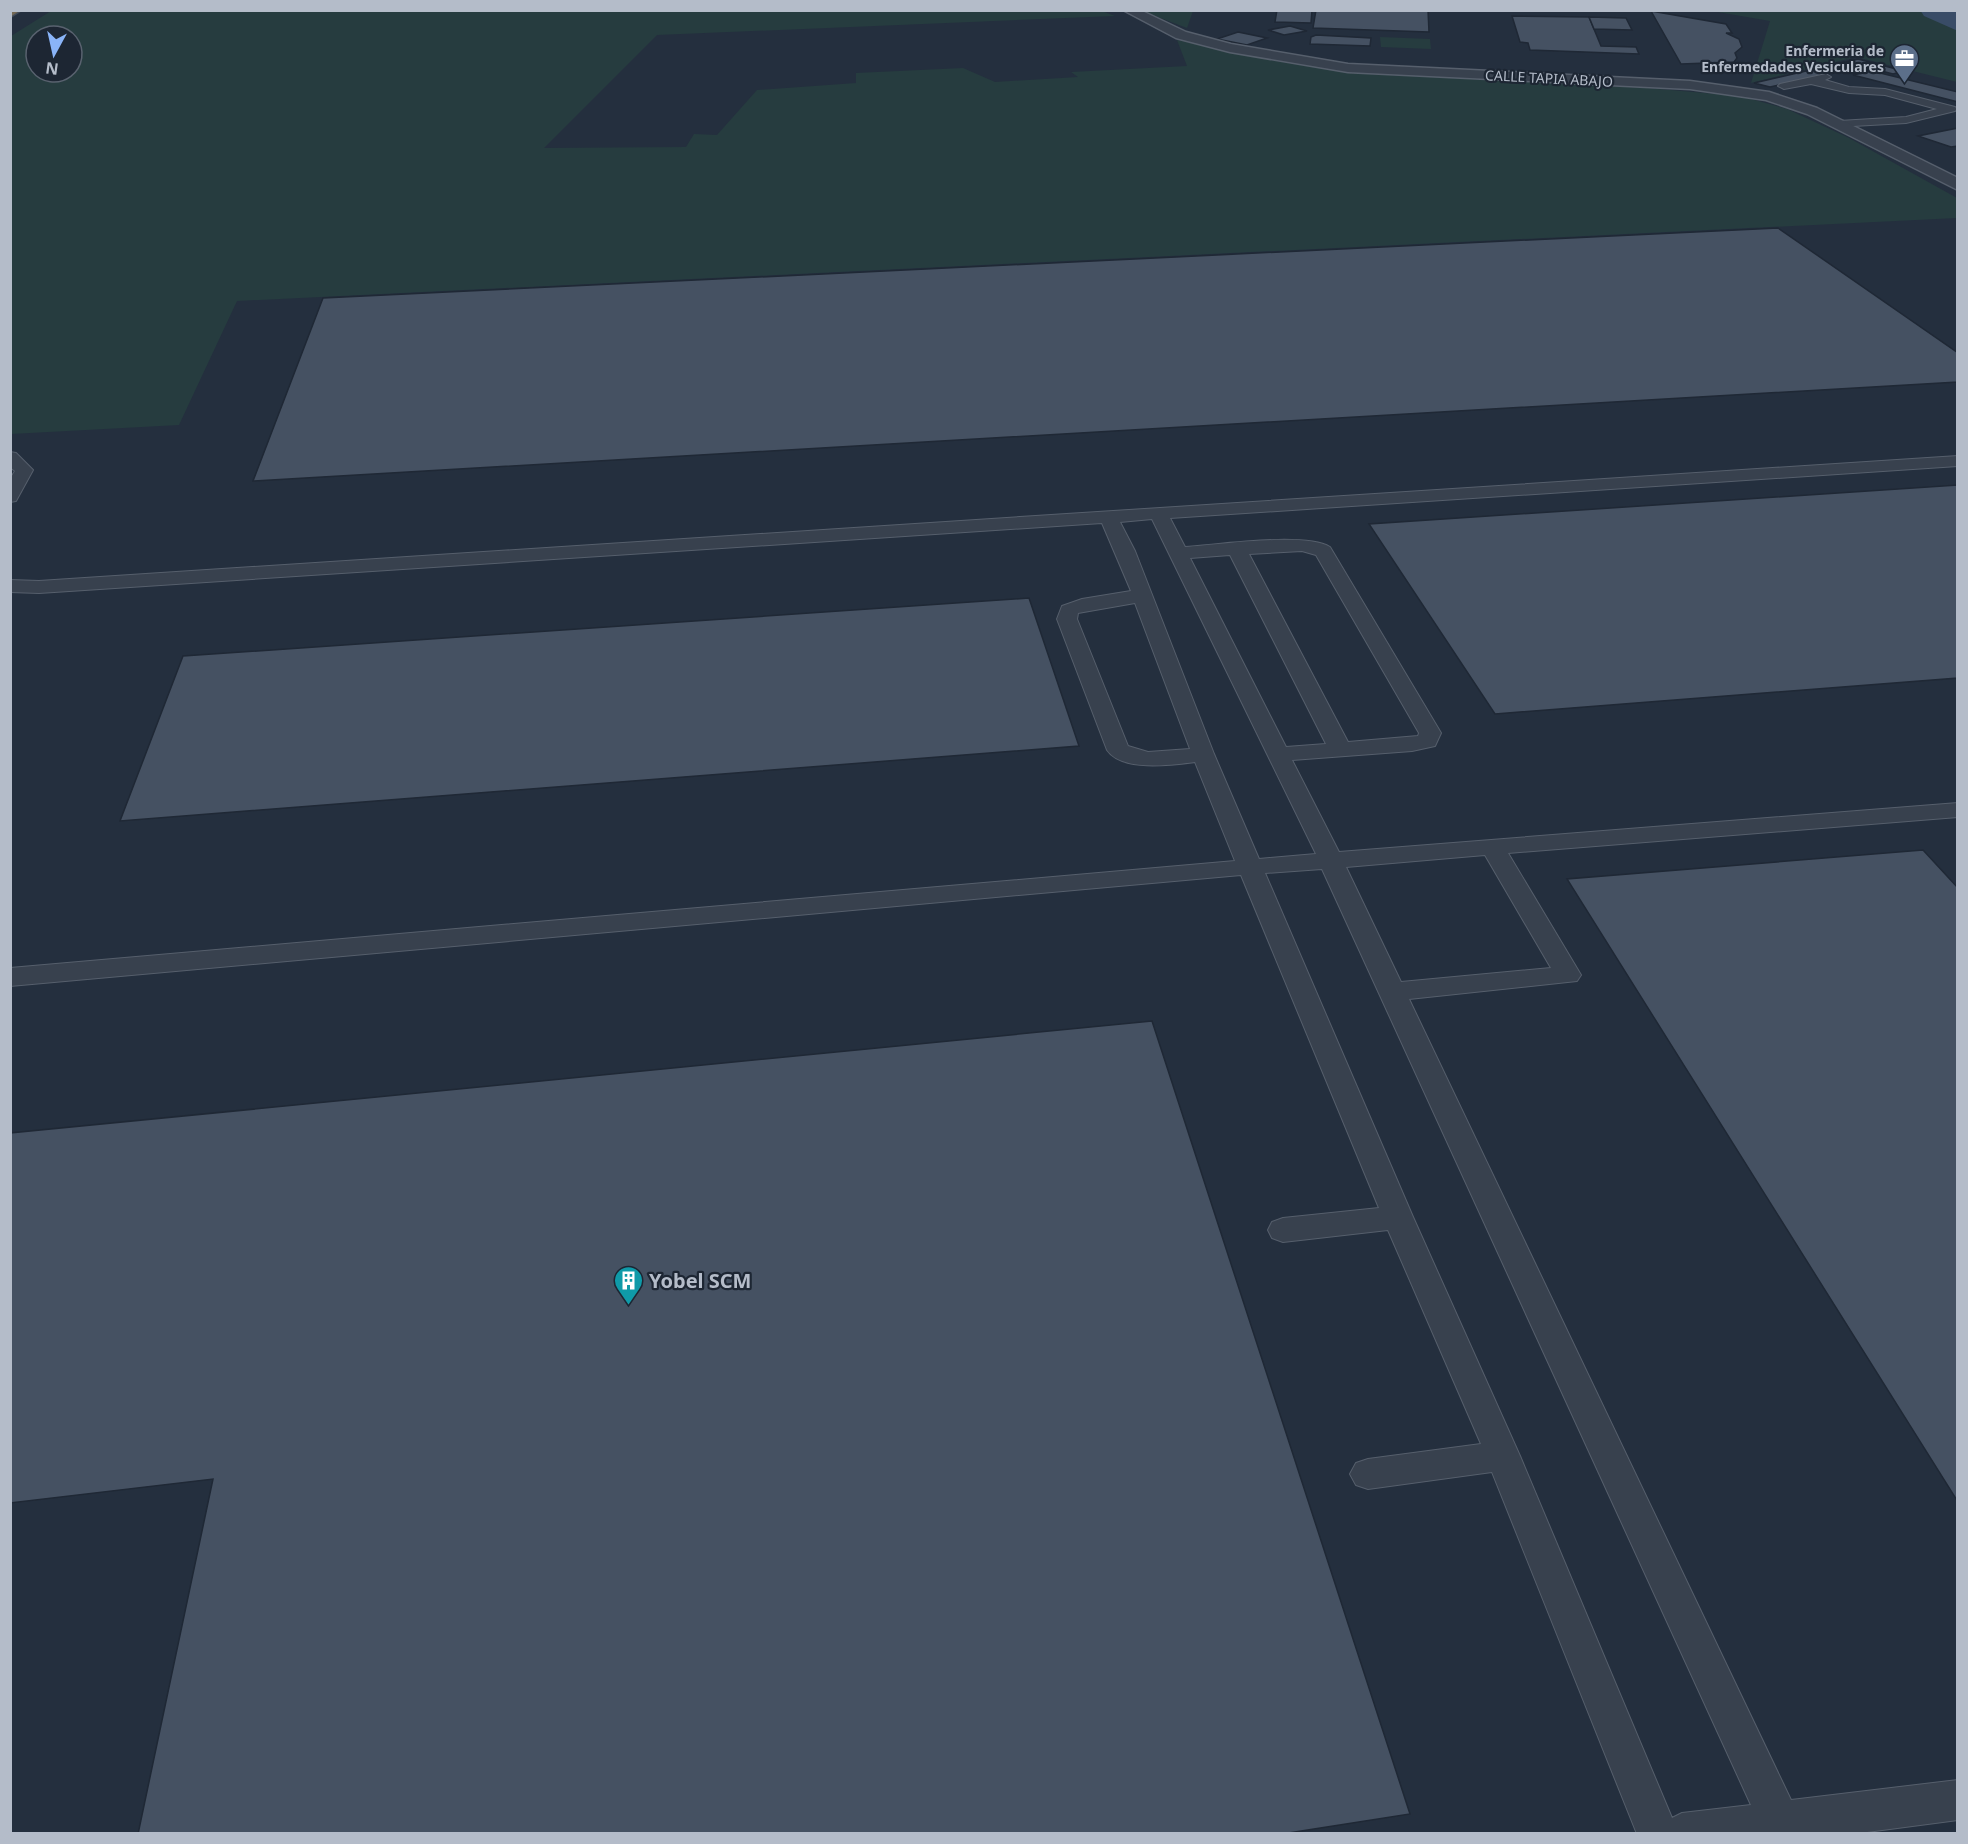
<svg xmlns="http://www.w3.org/2000/svg" width="1968" height="1844" viewBox="0 0 1968 1844" font-family="'Noto Sans',sans-serif">
  <style>
    .green { fill: #263c3f; fill-rule: evenodd }
    .lines { fill: none; stroke-linecap: round; stroke-linejoin: round }
    .river { fill: #394c67; fill-rule: evenodd }
    .building { fill: #455162; stroke: #1f2835; stroke-width: 1.5 }
    .service-casing { stroke: #565f6c; stroke-width: 2 }
    .minor-casing { stroke: #565f6c; stroke-width: 3 }
    .motorway-casing { stroke: #434c59; stroke-width: 3 }
    .service { fill: #38414e; fill-rule: evenodd }
    .minor { fill: #38414e; fill-rule: evenodd }
    .motorway { fill: #746855; fill-rule: evenodd }
    .labels { text-anchor: middle; dominant-baseline: central; stroke-width: 4.5; stroke-linejoin: round; paint-order: stroke }
    .far-poi-label { font-size: 14px; font-weight: bold; fill: #b4bcc9; stroke: #1d2633; text-anchor: end }
    .far-street-label { font-size: 14px; fill: #b4bcc9; stroke: #1d2633 }
    .near-poi-label { font-size: 20px; font-weight: bold; fill: #b4bcc9; stroke: #1d2633; text-anchor: start }
  </style>
  <rect width="100%" height="100%" fill="#242f3e"/>
  <g class="green">
    <path d="M 51,11 L 1102,11 L 1115,16 L 657,35 L 544,148 L 686,147 L 694,134 L 717,135 L 757,90 L 856,83 L 856,73 L 963,68 L 995,82 L 1078,77 L 1071,72 L 1187,66 L 1177,40 L 1270,60 L 1351,73 L 1647,88 L 1740,96 L 1787,109 L 1849,138 L 1957,198 L 1957,218 L 237,301 L 179,425 L 11,434 L 11,36 ZM 36,36 L 72,36 L 72,72 L 36,72 Z"/>
    <path d="M 1142,11 L 1193,11 L 1187,28 Z"/>
    <path d="M 1712,11 L 1957,11 L 1957,82 L 1856,57 L 1751,83 L 1770,21 Z"/>
    <path d="M 1380,37 L 1430,39 L 1431,49 L 1381,47 Z"/>
  </g>
  <g class="lines">
    <path class="river" d="M 1920,10 L 1958,10 L 1958,31 L 1924,16 Z"/>
  </g>
  <g class="building">
    <path d="M 1277,10 L 1312,10 L 1311,23 L 1275,22 Z"/>
    <path d="M 1316,10 L 1428,10 L 1429,32 L 1313,28 Z"/>
    <path d="M 1651,11 L 1726,24 L 1732,33 L 1726,33 L 1739,39 L 1742,47 L 1735,53 L 1737,58 L 1734,62 L 1681,64 Z"/>
    <path d="M 1512,16 L 1589,17 L 1601,46 L 1636,47 L 1639,54 L 1530,50 L 1528,43 L 1520,42 Z"/>
    <path d="M 1589,17 L 1626,18 L 1632,30 L 1594,29 Z"/>
    <path d="M 1290,26 L 1307,31 L 1284,35 L 1268,30 Z"/>
    <path d="M 1238,32 L 1267,38 L 1247,45 L 1217,39 Z"/>
    <path d="M 1316,35 L 1371,38 L 1370,46 L 1310,44 L 1311,37 Z"/>
    <path d="M 1858,59 L 1904,71 L 1893,74 L 1862,66 L 1770,87 L 1754,83 Z"/>
    <path d="M 1872,71 L 1958,92 L 1958,102 L 1853,75 Z"/>
    <path d="M 1958,128 L 1958,146 L 1951,147 L 1918,136 Z"/>
    <path d="M 1778,228 L 1958,353 L 1958,382 L 253,481 L 323,298 Z"/>
    <path d="M 1958,485 L 1958,678 L 1495,714 L 1369,524 Z"/>
    <path d="M 1029,598 L 1079,746 L 120,821 L 183,656 Z"/>
    <path d="M 1923,850 L 1958,888 L 1958,1502 L 1567,879 Z"/>
    <path d="M 1152,1021 L 1410,1814 L 1282,1834 L 138,1834 L 213,1479 L 10,1503 L 10,1133 Z"/>
  </g>
  <g class="lines">
    <defs>
      <g id="service">
        <path d="M 1826,74 L 1831,77 L 1825,80 L 1849,87 L 1885,89 L 1955,107 L 1957,109 L 1955,111 L 1906,123 L 1835,127 L 1833,125 L 1839,121 L 1906,117 L 1937,109 L 1885,95 L 1849,93 L 1811,84 L 1784,89 L 1778,86 L 1780,84 Z"/>
        <path d="M 10,452 L 16,453 L 33,470 L 16,501 L 10,502 L 10,479 L 15,471 L 10,467 Z"/>
        <path d="M 1958,456 L 1958,466 L 1170,518 L 1185,547 C 1218,545 1304,532 1330,547 L 1441,733 L 1435,746 L 1412,751 L 1292,760 L 1339,852 L 1958,803 L 1958,817 L 1508,853 L 1581,975 L 1577,981 L 1409,999 L 1791,1800 L 1958,1780 L 1958,1820 L 1852,1834 L 1637,1834 L 1492,1472 L 1368,1489 L 1356,1485 L 1350,1474 L 1356,1463 L 1368,1459 L 1481,1444 L 1388,1230 L 1283,1242 L 1272,1238 L 1268,1230 L 1272,1222 L 1283,1218 L 1379,1208 L 1241,875 L 10,986 L 10,968 L 1235,861 L 1195,762 C 1172,765 1122,772 1107,750 L 1057,619 L 1062,606 L 1082,599 L 1131,591 L 1102,523 L 39,593 L 10,592 L 10,580 L 39,581 ZM 1152,519 L 1316,854 L 1259,859 L 1214,754 L 1135,551 L 1120,522 ZM 1302,551 L 1316,555 L 1419,733 L 1418,736 L 1348,742 L 1249,554 ZM 1230,555 L 1326,744 L 1286,747 L 1190,558 ZM 1135,603 L 1190,749 L 1148,752 L 1128,746 L 1077,619 L 1078,613 ZM 1485,855 L 1551,968 L 1401,982 L 1346,867 ZM 1322,869 L 1751,1805 L 1682,1813 L 1672,1818 L 1520,1456 L 1413,1217 L 1265,873 Z"/>
      </g>
      <path id="minor" d="M 1123,10 L 1140,10 L 1186,32 L 1231,44 L 1348,64 L 1690,81 L 1769,92 L 1817,108 L 1958,178 L 1958,190 L 1807,114 L 1766,100 L 1690,89 L 1348,72 L 1230,52 L 1176,38 Z"/>
      <path id="motorway" d="M 10,10 L 21,10 L 10,17 Z"/>
    </defs>
    <use href="#service" class="service-casing"/>
    <use href="#minor" class="minor-casing"/>
    <use href="#motorway" class="motorway-casing"/>
    <use href="#service" class="service"/>
    <use href="#minor" class="minor"/>
    <use href="#motorway" class="motorway"/>
  </g>
  <defs>
    <symbol id="office-pin" viewBox="-11 -11 22 30"><path d="M0 17L-7.5 6A9.5 9.5 0 1 1 7.5 6Z" fill="#5c6f8a" stroke="#1d2633"/><path d="M-6-3h4V-5.5h4V-3h4V5H-6ZM-1-4.5V-3h2v-1.5ZM-6 0V1H6V0Z" fill="#fff"/></symbol>
    <symbol id="building-pin" viewBox="-11 -11 22 30"><path d="M0 17L-7.5 6A9.5 9.5 0 1 1 7.5 6Z" fill="#0f9aa8" stroke="#1d2633"/><path d="M-4-6H4V6H1V3H-1V6H-4ZM-2.5-4.3h1.7v1.8h-1.7ZM.8-4.3h1.7v1.8H.8ZM-2.5-1h1.7V.8h-1.7ZM.8-1h1.7V.8H.8Z" fill="#fff"/></symbol>
  </defs>
  <g fill-rule="evenodd">
    <use href="#office-pin" x="1888" y="42" width="33" height="45"/>
    <use href="#building-pin" x="612" y="1264" width="33" height="45"/>
  </g>
  <g class="labels">
    <g class="far-poi-label">
      <text x="1884" y="50">Enfermeria de<tspan x="1884" dy="16">Enfermedades Vesiculares</tspan></text>
    </g>
    <g class="far-street-label">
      <text transform="translate(1549 78) rotate(3)">CALLE TAPIA ABAJO</text>
    </g>
    <g class="near-poi-label">
      <text x="649" y="1280">Yobel SCM</text>
    </g>
  </g>
  <rect width="1968" height="1844" fill="none" stroke="#b4bcc9" stroke-width="24"/>
  <g transform="translate(54 54) rotate(188)"><circle r="28" fill="#1d2633" stroke="#59626f" stroke-width="1.5"/>
  <path d="M0-4.5L10 22L0 15L-10 22Z" fill="#8ab4f8"/>
  <text y="-9" font-size="16" font-weight="bold" text-anchor="middle" fill="#b4bcc9">N</text>
  </g>
</svg>
